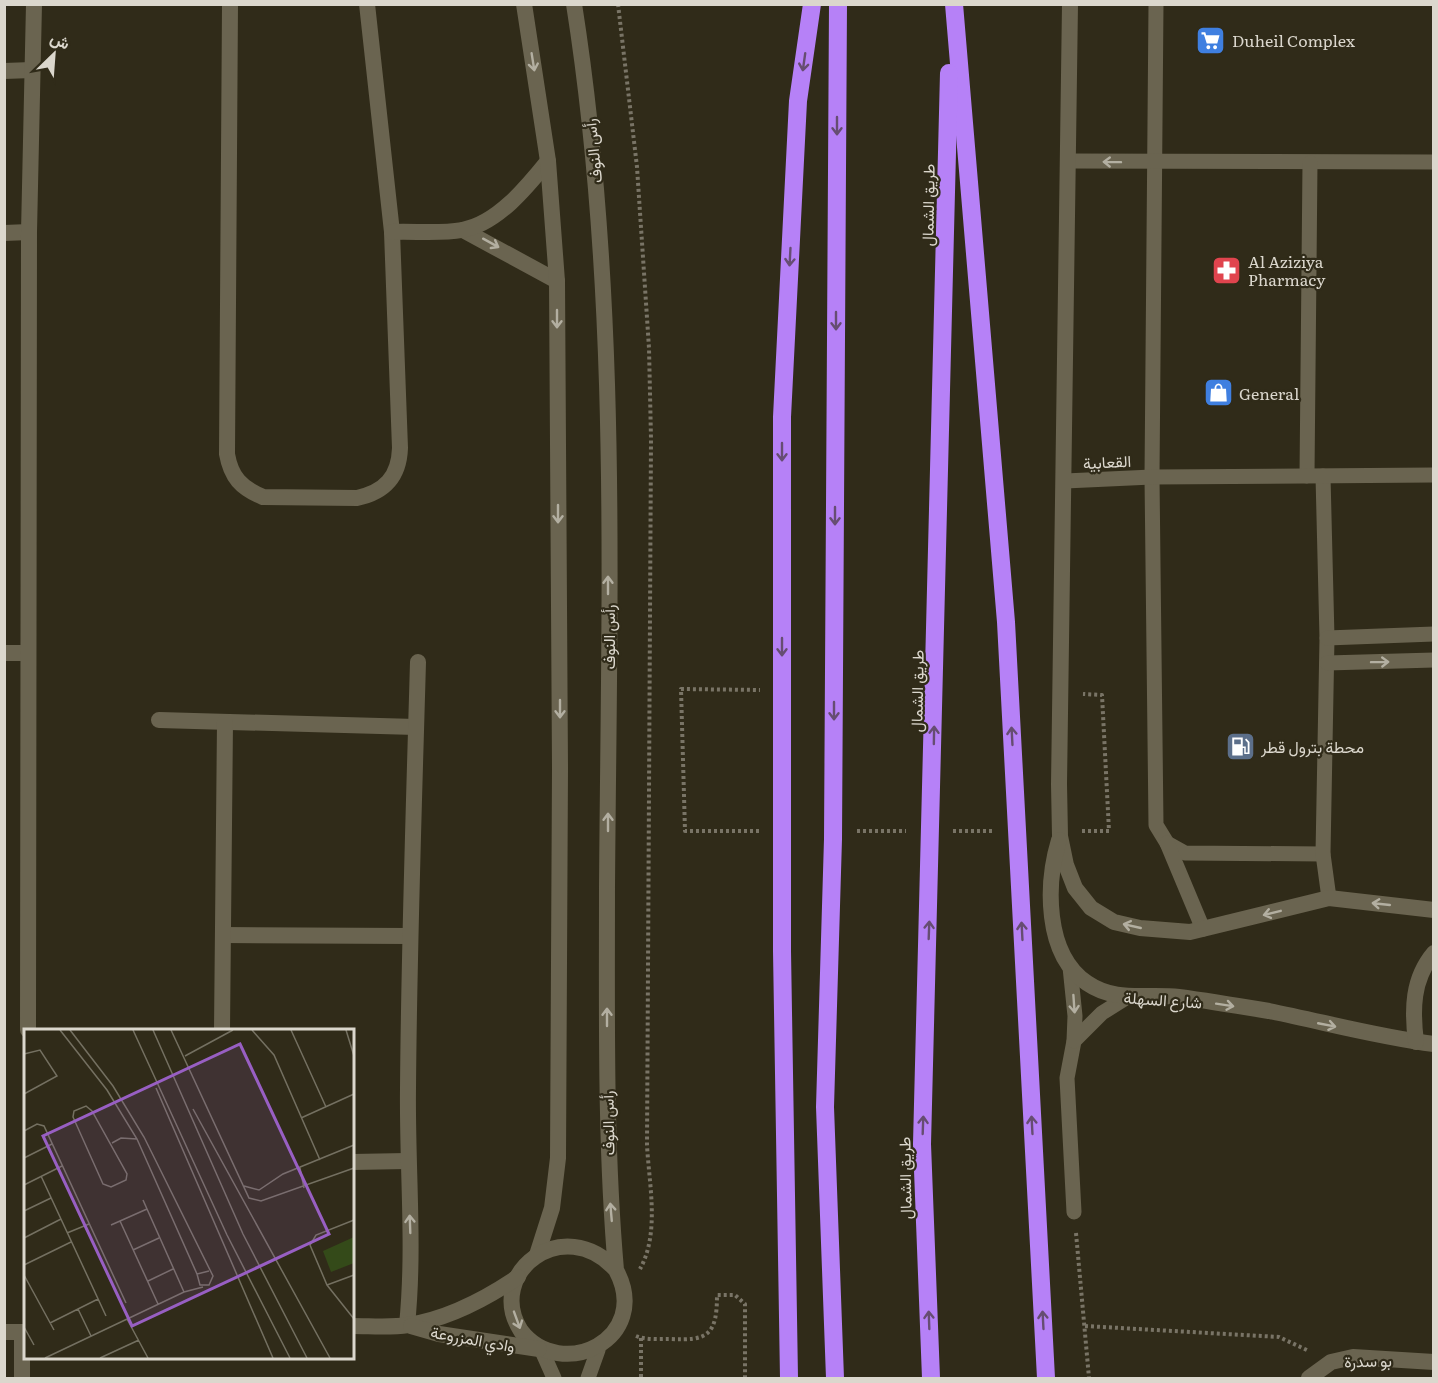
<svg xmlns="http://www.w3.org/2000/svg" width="1438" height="1383" viewBox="0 0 1438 1383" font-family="Literata,Vazirmatn,serif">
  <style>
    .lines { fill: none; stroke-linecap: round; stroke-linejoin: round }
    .path { stroke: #797466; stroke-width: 4; stroke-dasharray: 3 3; stroke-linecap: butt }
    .service { stroke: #6a6450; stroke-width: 15 }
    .minor { stroke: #6a6450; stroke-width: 16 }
    .tertiary { stroke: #6a6450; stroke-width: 16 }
    .motorway { stroke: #b681f7; stroke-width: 18 }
    .oneway { stroke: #b3afa1 }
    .oneway2 { stroke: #664d72 }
    .labels { text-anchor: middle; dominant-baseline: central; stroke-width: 4.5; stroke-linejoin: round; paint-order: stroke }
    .poi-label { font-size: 16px; fill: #dbd7cd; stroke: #302b19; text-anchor: start }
    .street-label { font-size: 16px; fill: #dbd7cd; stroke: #302b19 }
    .inset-road { fill: none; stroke: #747061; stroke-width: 1.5 }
    .view { fill: #985fc3; fill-opacity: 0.15; stroke: #985fc3; stroke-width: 3 }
    .inset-edge { fill: none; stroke: #dbd7cd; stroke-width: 3 }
  </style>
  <rect width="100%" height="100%" fill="#302b19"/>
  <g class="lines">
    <g class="path">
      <path d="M 618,4 L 637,167 L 649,348 L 651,439 L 647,1145 C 649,1184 660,1233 640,1269"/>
      <path d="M 759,831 L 685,831 L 681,689 L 760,690"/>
      <path d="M 857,831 L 906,831"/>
      <path d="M 953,831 L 993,831"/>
      <path d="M 1082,831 L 1109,831 L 1102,695 L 1083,694"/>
      <path d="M 1076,1233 L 1089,1378"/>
      <path d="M 1085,1326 L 1279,1337 L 1309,1351"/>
      <path d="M 636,1336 C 646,1340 659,1339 670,1339 C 708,1341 717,1335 717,1295 L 735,1295 L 745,1304 L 745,1378"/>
      <path d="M 641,1338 L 641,1378"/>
    </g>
    <g class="service">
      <path d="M 1156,4 L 1152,477 L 1156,825 L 1167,843 L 1185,853 L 1323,854"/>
      <path d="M 1069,161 L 1434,162"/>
      <path d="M 1307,476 L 1310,163"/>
      <path d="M 1323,476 L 1327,638 L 1323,854 L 1329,898"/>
      <path d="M 1065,481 L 1152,477 L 1434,475"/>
      <path d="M 1327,638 L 1434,634"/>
      <path d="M 1327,663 L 1434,660"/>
      <path d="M 1167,843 L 1203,929"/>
      <path d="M 1070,967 L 1075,1016 L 1074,1041 L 1067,1078 L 1074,1212"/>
      <path d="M 1074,1041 L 1102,1013 L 1126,998"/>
      <path d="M 542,1351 L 554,1378"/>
      <path d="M 588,1378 L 598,1350"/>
    </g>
    <g class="minor">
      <path d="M 230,4 L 227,454 C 231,477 241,488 263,497 L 357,498 C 385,492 399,477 400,448 L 392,232 L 367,4"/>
      <path d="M 4,71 L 32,70"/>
      <path d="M 463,230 L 557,281"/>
      <path d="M 392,232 C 415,231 440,234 462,230 C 497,224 527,187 548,161"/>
      <path d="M 4,233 L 29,232"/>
      <path d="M 4,653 L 27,653"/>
      <path d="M 159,720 L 416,727"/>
      <path d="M 223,935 L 409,936"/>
      <path d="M 28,1030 L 29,232 L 34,4"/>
      <path d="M 222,1030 L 225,722"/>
      <path d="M 352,1162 L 407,1161"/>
      <path d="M 407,1325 C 415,1247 407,1168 408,1089 C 409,946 414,804 418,662"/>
      <path d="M 22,1332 L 22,1378"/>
      <path d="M 1309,1378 L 1331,1362 L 1353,1357 L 1434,1362"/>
    </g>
    <g class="tertiary">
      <path d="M 524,4 L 548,161 L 557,281 L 560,768 L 558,1158 L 552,1208 L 537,1255"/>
      <path d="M 574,4 C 620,296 609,594 607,888 C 607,1016 605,1143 616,1270 C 653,1339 561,1383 521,1331 C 484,1273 564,1212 616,1270"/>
      <path d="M 1070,4 L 1059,784 L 1060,836 L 1066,865 L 1075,888 L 1091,908 L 1114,922 L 1140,928 L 1190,932 L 1329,898 L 1434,910"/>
      <path d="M 1059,840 C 1046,883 1044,954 1087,983 C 1116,1003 1146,993 1179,997 C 1209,1001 1239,1006 1269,1011 C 1324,1022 1378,1037 1434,1044"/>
      <path d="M 1416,1042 C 1412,1010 1412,979 1434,953"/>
      <path d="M 352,1326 C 371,1326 390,1328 408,1325 C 448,1319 484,1300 518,1277"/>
      <path d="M 411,1326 L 439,1334 L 539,1349"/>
      <path d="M 4,1332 L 26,1332"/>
    </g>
    <g class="motorway">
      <path d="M 954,4 L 1006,622 L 1046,1378"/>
      <path d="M 789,1378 L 782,951 L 782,417 L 798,101 L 812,4"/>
      <path d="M 835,1378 L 825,1107 L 833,839 L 838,4"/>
      <path d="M 931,1378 L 922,1144 L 949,73"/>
    </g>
  </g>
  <defs><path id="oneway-shaft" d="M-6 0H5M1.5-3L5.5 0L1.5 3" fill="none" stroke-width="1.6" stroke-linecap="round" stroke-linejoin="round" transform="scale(1.5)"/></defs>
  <g class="oneway">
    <use href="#oneway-shaft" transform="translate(533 62) rotate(81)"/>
    <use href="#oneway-shaft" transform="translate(1112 162) rotate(-179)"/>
    <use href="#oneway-shaft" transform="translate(491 243) rotate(29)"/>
    <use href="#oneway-shaft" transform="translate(557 319) rotate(90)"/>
    <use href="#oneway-shaft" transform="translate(558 514) rotate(90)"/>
    <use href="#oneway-shaft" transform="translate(608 585) rotate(-90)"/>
    <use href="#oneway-shaft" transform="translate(1380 662) rotate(-1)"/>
    <use href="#oneway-shaft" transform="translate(560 709) rotate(90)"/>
    <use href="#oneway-shaft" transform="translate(608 822) rotate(-90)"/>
    <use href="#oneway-shaft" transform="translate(1381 904) rotate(-174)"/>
    <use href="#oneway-shaft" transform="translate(1272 913) rotate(166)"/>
    <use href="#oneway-shaft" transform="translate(1132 926) rotate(-167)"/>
    <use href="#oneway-shaft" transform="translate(1074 1004) rotate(86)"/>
    <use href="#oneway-shaft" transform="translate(1225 1005) rotate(9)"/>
    <use href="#oneway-shaft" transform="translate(607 1017) rotate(-90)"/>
    <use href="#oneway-shaft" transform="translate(1327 1025) rotate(11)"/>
    <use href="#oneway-shaft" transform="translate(611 1212) rotate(-95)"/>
    <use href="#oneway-shaft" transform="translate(410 1224) rotate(-92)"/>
    <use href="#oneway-shaft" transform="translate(517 1320) rotate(70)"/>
  </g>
  <g class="oneway2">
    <use href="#oneway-shaft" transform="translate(804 62) rotate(98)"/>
    <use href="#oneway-shaft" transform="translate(837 126) rotate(90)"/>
    <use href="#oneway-shaft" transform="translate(790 257) rotate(93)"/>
    <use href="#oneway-shaft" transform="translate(836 321) rotate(90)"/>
    <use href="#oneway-shaft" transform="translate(782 452) rotate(90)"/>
    <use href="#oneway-shaft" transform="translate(835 516) rotate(90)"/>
    <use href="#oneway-shaft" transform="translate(782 647) rotate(90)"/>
    <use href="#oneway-shaft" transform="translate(834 711) rotate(90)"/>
    <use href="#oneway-shaft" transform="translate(934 735) rotate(-89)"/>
    <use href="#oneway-shaft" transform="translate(1012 736) rotate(-93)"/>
    <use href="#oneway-shaft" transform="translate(929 930) rotate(-88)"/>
    <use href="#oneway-shaft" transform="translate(1022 931) rotate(-93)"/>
    <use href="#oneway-shaft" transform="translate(923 1125) rotate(-88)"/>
    <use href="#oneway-shaft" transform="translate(1032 1125) rotate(-93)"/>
    <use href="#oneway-shaft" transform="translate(929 1320) rotate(-92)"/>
    <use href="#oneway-shaft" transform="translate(1043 1320) rotate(-93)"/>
  </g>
  <defs>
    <symbol id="supermarket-square" viewBox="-11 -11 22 22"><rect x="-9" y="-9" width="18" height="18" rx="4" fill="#3f7fe0" stroke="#302b19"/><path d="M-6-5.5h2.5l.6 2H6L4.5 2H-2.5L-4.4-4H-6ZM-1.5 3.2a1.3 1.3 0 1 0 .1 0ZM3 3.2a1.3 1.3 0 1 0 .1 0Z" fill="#fff"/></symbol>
    <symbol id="pharmacy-square" viewBox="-11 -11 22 22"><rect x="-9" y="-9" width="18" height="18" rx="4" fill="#e0444e" stroke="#302b19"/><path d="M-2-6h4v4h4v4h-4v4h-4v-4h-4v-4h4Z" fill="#fff"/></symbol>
    <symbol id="shop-square" viewBox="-11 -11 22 22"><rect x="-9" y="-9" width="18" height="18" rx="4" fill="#3f7fe0" stroke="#302b19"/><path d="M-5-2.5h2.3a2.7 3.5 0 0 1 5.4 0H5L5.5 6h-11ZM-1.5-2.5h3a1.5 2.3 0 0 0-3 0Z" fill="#fff"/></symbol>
    <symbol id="fuel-square" viewBox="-11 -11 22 22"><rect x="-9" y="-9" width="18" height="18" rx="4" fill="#5c6f8a" stroke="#302b19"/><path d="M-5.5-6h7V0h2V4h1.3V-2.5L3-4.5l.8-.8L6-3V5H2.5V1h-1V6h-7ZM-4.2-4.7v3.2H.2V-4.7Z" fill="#fff"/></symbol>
  </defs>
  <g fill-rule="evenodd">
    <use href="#supermarket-square" x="1194" y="24" width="33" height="33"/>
    <use href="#pharmacy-square" x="1210" y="254" width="33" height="33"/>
    <use href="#shop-square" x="1202" y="376" width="33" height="33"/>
    <use href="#fuel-square" x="1224" y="730" width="33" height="33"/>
  </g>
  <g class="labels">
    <g class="poi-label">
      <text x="1232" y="40">Duheil Complex</text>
      <text x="1248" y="261">Al Aziziya<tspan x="1248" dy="18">Pharmacy</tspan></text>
      <text x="1239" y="393">General</text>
      <text x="1261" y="746">محطة بترول قطر</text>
    </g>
    <g class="street-label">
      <text transform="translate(592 151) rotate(-96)">رأس النوف</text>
      <text transform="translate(927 205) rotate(-89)">طريق الشمال</text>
      <text transform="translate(1107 461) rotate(-3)">القعابية</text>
      <text transform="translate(608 637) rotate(-90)">رأس النوف</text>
      <text transform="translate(916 691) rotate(-89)">طريق الشمال</text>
      <text transform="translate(1163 999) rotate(4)">شارع السهلة</text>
      <text transform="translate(607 1123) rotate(-91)">رأس النوف</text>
      <text transform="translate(904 1178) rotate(-91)">طريق الشمال</text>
      <text transform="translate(473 1338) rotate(10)">وادي المزروعة</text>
      <text transform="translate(1368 1360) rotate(-1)">بو سدرة</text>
    </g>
  </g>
  <g transform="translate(24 1029)">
    <rect width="330" height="330" fill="#302b19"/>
    <path d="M 330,208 L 330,234 L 307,243 L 299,222 Z" fill="#344a19"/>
    <path class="inset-road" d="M 36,1 L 83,61 L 113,110 L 173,245M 46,1 L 89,57 L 120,108 L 189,247 L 185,256 L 176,256 L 173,245 L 185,242M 109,1 L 203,206 L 266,329M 129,1 L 219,205 L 283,329M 147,1 L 225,169 L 237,172 L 330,139M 228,1 L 250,26 L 296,131M 267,1 L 302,78M 322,1 L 330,27M 0,25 L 16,21 L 33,47 L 0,65M 161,27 L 209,1M 132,59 L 249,329M 62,77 L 68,82 L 103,145 L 102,151 L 87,158 L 79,155 L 49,88 L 50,82 ZM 169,80 L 306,329M 277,89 L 330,65M 0,102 L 13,95 L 20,97 L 102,274M 88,114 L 97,109 L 113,110M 0,129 L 28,115M 276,139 L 280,159M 17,147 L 82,287M 0,156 L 38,137M 220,157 L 235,161 L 259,145 L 330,116M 119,171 L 160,263M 0,182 L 27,169M 330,191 L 292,206 L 286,216 L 303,256 L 330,290M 96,192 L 134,275M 87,196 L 123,180M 43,204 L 65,195M 0,209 L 37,190M 109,221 L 135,209M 0,236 L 47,213M 0,246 L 30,301M 124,252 L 149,240M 303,256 L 330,246M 54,280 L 67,307M 103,290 L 124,329M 26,294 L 74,270M 0,298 L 10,316M 21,329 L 160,263 L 179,258M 76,329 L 115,311"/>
    <path class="view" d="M 216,15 L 305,205 L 108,297 L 19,107 Z"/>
    <rect width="330" height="330" class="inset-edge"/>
  </g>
  <rect width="1438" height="1383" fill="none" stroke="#dbd7cd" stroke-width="12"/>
  <g transform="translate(54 54) rotate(25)" stroke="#302b19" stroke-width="4.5" paint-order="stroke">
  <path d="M0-4.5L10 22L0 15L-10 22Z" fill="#dbd7cd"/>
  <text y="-9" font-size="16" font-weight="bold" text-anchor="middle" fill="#dbd7cd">ش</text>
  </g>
</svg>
